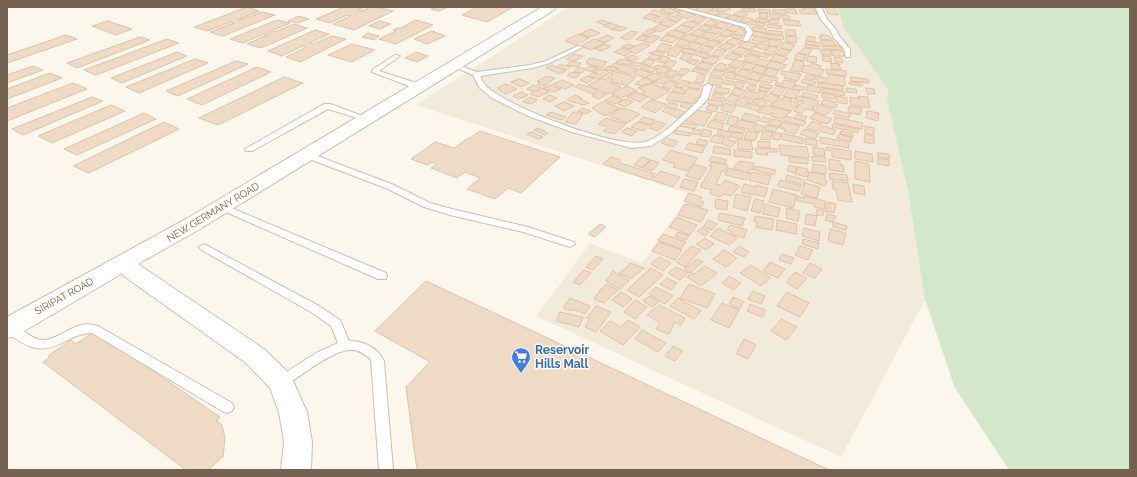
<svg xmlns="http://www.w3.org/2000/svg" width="1137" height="477" viewBox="0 0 1137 477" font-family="Raleway,sans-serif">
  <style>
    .residential { fill: #f2eada }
    .green { fill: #d3e8ca }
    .building { fill: #efdac5; stroke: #e0c3a7 }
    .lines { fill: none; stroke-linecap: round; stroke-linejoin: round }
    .lane-casing { stroke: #cdc0b2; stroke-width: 2 }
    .street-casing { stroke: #cdc0b2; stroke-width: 2 }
    .path { stroke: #d4bea8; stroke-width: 1.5; stroke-dasharray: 0.5 2; stroke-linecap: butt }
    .lane { fill: #fff; fill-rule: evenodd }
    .street { fill: #fff; fill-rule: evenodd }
    .labels { text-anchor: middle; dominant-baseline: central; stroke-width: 3; stroke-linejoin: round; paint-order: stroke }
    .street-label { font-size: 10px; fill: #756150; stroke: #fefaf2 }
    .near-shop-label { font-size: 12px; font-weight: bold; fill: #366cbe; stroke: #fefaf2; text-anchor: start }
  </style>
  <rect width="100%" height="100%" fill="#fbf7ec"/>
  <path class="residential" d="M 569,7 L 837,7 L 844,28 L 888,89 L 887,99 L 908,191 L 925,300 L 841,457 L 536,316 L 590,243 L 642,263 L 690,194 L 416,105 Z"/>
  <path class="green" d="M 837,7 L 1130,7 L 1130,470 L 1009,470 L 955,388 L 925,300 L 908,191 L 887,99 L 888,89 L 844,28 Z"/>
  <g class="building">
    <path d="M 247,7 L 259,11 L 237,20 L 240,20 L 262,12 L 275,15 L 223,36 L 210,32 L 234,23 L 231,22 L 207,31 L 194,27 Z"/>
    <path d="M 344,7 L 365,7 L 358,10 L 362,11 L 370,7 L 376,7 L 393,11 L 354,30 L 333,24 L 351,16 L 347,15 L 330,23 L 316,19 Z"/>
    <path d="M 435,7 L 444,7 L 446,8 L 439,11 L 431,9 Z"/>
    <path d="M 477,7 L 513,7 L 487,22 L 462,15 Z"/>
    <path d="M 666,7 L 678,11 L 672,14 L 660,10 Z"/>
    <path d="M 703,7 L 715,8 L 701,14 L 692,10 Z"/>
    <path d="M 719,7 L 726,7 L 731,9 L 722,12 L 716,9 Z"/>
    <path d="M 825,7 L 834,7 L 838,15 L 828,14 Z"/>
    <path d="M 742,8 L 755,9 L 756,12 L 743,11 Z"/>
    <path d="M 803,8 L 813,8 L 817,14 L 801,14 L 799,10 L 804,10 Z"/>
    <path d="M 758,9 L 770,10 L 770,13 L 758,12 Z"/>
    <path d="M 786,9 L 795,9 L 797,14 L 788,13 Z"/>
    <path d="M 653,10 L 671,15 L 659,23 L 653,21 L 660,17 L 649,14 Z"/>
    <path d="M 681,10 L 696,15 L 688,19 L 676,15 L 680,13 L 677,12 Z"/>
    <path d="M 714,10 L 721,12 L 714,16 L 706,13 Z"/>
    <path d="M 772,10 L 785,10 L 786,14 L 773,13 Z"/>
    <path d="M 739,11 L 747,13 L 748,14 L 743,17 L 733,15 Z"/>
    <path d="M 723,13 L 731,15 L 724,19 L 716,16 Z"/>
    <path d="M 759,13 L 767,13 L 768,18 L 760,18 Z"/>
    <path d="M 649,14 L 658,16 L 651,20 L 643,18 Z"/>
    <path d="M 769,14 L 779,14 L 780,19 L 771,18 Z"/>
    <path d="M 732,15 L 741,17 L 734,21 L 726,19 Z"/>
    <path d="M 780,15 L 788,15 L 791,19 L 783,19 Z"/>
    <path d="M 299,16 L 309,19 L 298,23 L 288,21 Z"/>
    <path d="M 674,16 L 682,19 L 677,22 L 668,19 Z"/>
    <path d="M 698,16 L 707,18 L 700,23 L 691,21 Z"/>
    <path d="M 744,17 L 753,19 L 749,23 L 739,21 Z"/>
    <path d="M 757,18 L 769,20 L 767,23 L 754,21 Z"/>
    <path d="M 770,19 L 778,20 L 778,24 L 769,24 Z"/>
    <path d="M 277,20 L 290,23 L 271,31 L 275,32 L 294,24 L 307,28 L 261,48 L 247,44 L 268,35 L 264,34 L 243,43 L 230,39 Z"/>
    <path d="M 416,20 L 433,25 L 396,44 L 379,39 L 396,31 L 393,30 L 398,28 L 401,28 Z"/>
    <path d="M 602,20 L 610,23 L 605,25 L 596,22 Z"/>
    <path d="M 668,20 L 677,22 L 670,27 L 659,24 Z"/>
    <path d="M 710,20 L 718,22 L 712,26 L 704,24 Z"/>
    <path d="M 783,20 L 799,21 L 801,26 L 785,25 Z"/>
    <path d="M 108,21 L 132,29 L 116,35 L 92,26 Z"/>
    <path d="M 379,21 L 391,24 L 380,29 L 369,26 Z"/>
    <path d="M 688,21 L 700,24 L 693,28 L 681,25 Z"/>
    <path d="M 753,21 L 766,24 L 763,27 L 750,24 Z"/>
    <path d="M 720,22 L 729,24 L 723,29 L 714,26 Z"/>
    <path d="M 610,23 L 619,26 L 612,29 L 603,26 Z"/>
    <path d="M 660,24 L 669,27 L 660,32 L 652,29 Z"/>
    <path d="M 768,24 L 782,26 L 781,29 L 767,27 Z"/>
    <path d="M 681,25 L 693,29 L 686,33 L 674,30 Z"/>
    <path d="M 703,25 L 712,27 L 706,31 L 697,29 Z"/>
    <path d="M 732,25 L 741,27 L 735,32 L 726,29 Z"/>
    <path d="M 620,26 L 627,28 L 621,31 L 612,30 Z"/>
    <path d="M 713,27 L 722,29 L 717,34 L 708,32 Z"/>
    <path d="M 753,27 L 767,29 L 765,33 L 751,30 Z"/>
    <path d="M 739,28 L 746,30 L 743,32 L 746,33 L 742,36 L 732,34 Z"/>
    <path d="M 590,29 L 600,33 L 590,37 L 580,34 Z"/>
    <path d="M 649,29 L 656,31 L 646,36 L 642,34 Z"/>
    <path d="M 697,29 L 706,32 L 699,36 L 690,34 Z"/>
    <path d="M 315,30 L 329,34 L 309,43 L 313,44 L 332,36 L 346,39 L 300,62 L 286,57 L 307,47 L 303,46 L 282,56 L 268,51 Z"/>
    <path d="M 672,30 L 686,34 L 680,38 L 666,34 Z"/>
    <path d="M 725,30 L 734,32 L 728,37 L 719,34 Z"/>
    <path d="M 769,30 L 783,32 L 782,35 L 767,33 Z"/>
    <path d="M 785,30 L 795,30 L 796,36 L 786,35 Z"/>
    <path d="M 432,31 L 445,36 L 427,44 L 414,39 Z"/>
    <path d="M 631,31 L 638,32 L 629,40 L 620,38 Z"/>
    <path d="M 754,31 L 768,34 L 765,38 L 751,35 Z"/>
    <path d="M 707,32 L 716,34 L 710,39 L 701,37 Z"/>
    <path d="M 368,33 L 379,36 L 374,40 L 362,37 Z"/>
    <path d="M 578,34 L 589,38 L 576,45 L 565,41 Z"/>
    <path d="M 688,34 L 699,37 L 692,42 L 681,38 Z"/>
    <path d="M 732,34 L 742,36 L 743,36 L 740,39 L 729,36 Z"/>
    <path d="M 767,34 L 784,36 L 783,40 L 765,38 Z"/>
    <path d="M 66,35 L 77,39 L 7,63 L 7,55 Z"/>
    <path d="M 607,35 L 614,38 L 604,43 L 597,40 Z"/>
    <path d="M 642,35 L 649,37 L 642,41 L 636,39 Z"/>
    <path d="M 652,35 L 660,37 L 652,43 L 644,41 Z"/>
    <path d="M 666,35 L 679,38 L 672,43 L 660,40 Z"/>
    <path d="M 719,35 L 728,37 L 721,42 L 712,40 Z"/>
    <path d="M 820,35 L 828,35 L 833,40 L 821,40 L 819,37 L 822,37 Z"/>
    <path d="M 755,36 L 769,39 L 766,43 L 752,40 Z"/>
    <path d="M 786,36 L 797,37 L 796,43 L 786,42 Z"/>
    <path d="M 807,36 L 815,37 L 814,42 L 806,41 Z"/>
    <path d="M 140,37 L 150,40 L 77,68 L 67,63 Z"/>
    <path d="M 700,37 L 710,40 L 703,44 L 694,42 Z"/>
    <path d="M 734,38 L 743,41 L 735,45 L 726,42 Z"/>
    <path d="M 167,39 L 179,43 L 96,75 L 84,70 Z"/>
    <path d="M 594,39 L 605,43 L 591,50 L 581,46 Z"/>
    <path d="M 680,39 L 691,42 L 685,47 L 676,45 Z"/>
    <path d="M 770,39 L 782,42 L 778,47 L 768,45 Z"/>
    <path d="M 711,40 L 721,43 L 714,47 L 705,45 Z"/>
    <path d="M 820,40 L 833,41 L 837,46 L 823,45 Z"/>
    <path d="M 747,41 L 758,44 L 750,50 L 738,46 Z"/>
    <path d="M 806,41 L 814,42 L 820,43 L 820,46 L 805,44 Z"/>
    <path d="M 693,42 L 703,45 L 697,50 L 687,48 Z"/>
    <path d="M 784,42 L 795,45 L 791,50 L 780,48 Z"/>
    <path d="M 643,43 L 650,45 L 636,54 L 627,50 Z"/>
    <path d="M 662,43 L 672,46 L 666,52 L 656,50 Z"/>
    <path d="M 726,43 L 735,46 L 727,50 L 718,47 Z"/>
    <path d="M 759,43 L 769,46 L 765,50 L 755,47 Z"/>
    <path d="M 352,44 L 375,50 L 352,62 L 328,55 Z"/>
    <path d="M 604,44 L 611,46 L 602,51 L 595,49 Z"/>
    <path d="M 628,44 L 635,46 L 629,49 L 622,47 Z"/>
    <path d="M 806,44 L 820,47 L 819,49 L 804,47 Z"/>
    <path d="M 674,46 L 683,48 L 676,57 L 667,55 L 669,53 L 667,53 Z"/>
    <path d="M 705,46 L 714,48 L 708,53 L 699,51 Z"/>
    <path d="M 770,46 L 778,48 L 772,55 L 764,53 Z"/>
    <path d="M 822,46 L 840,46 L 842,50 L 824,49 Z"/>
    <path d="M 739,47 L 750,50 L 741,55 L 732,52 Z"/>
    <path d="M 622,48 L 632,52 L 625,56 L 614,52 Z"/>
    <path d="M 684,48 L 697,51 L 694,55 L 681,52 Z"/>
    <path d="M 781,48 L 791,51 L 785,56 L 775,54 Z"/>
    <path d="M 804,48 L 812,49 L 809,55 L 799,53 Z"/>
    <path d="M 717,49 L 726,51 L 720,57 L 711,55 Z"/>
    <path d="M 752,50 L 770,55 L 767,58 L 748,53 Z"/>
    <path d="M 820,50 L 829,50 L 832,55 L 822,55 Z"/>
    <path d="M 831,50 L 843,51 L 845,56 L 833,56 Z"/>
    <path d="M 656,51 L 665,53 L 661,56 L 649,53 Z"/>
    <path d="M 177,52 L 187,56 L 122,83 L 111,78 Z"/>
    <path d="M 416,52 L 428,56 L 417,62 L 405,58 Z"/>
    <path d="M 699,52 L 710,55 L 706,58 L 695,55 Z"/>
    <path d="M 684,53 L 693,55 L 687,61 L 680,59 Z"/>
    <path d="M 731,53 L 743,56 L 734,60 L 724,58 Z"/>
    <path d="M 797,53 L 806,55 L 804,61 L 794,59 Z"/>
    <path d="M 574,54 L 583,56 L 575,61 L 566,59 Z"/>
    <path d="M 654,54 L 661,57 L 656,60 L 648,58 Z"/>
    <path d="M 747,54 L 760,57 L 753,63 L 743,61 L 747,57 L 744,56 Z"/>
    <path d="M 775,54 L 788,58 L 782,63 L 770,60 Z"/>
    <path d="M 633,55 L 639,58 L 632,61 L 625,58 Z"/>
    <path d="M 663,56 L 670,58 L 664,63 L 657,61 Z"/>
    <path d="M 709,56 L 719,58 L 715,64 L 701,61 L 703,58 L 707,59 Z"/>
    <path d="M 808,56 L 817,57 L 816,63 L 806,61 Z"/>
    <path d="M 822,56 L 830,56 L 832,62 L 823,61 Z"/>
    <path d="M 834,57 L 841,58 L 843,63 L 835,62 Z"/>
    <path d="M 590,58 L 607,62 L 602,68 L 587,64 L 588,63 L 586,62 Z"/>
    <path d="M 195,59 L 208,63 L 139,93 L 126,87 Z"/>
    <path d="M 621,59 L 633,62 L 629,65 L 616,62 Z"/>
    <path d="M 647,59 L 655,61 L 651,66 L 641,63 Z"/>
    <path d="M 692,59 L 699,61 L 694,65 L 687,62 Z"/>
    <path d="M 760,59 L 770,61 L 766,67 L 755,64 Z"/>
    <path d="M 670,60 L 677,62 L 671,68 L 663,65 Z"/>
    <path d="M 735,60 L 745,62 L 739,68 L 728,65 Z"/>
    <path d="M 795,60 L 804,62 L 801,72 L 790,71 Z"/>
    <path d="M 236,61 L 248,64 L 178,96 L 166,91 Z"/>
    <path d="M 571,61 L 581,63 L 578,67 L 567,65 Z"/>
    <path d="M 771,61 L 787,65 L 781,70 L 766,67 Z"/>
    <path d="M 633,62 L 642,64 L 638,67 L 630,65 Z"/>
    <path d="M 701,62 L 713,65 L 709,70 L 695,67 Z"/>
    <path d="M 747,62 L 756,65 L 751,70 L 741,68 Z"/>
    <path d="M 614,63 L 623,65 L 637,69 L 630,74 L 616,70 L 619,68 L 611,66 Z"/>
    <path d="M 720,63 L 727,65 L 723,71 L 714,69 Z"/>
    <path d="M 812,63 L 821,66 L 818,68 L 824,70 L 821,76 L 802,72 L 804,65 L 810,66 Z"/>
    <path d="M 830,63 L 839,64 L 841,70 L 832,69 Z"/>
    <path d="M 552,65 L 566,71 L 560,74 L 546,68 Z"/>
    <path d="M 559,65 L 563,65 L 571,66 L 566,70 L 557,67 Z"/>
    <path d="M 643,65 L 657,69 L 653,72 L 644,70 L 645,69 L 640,68 Z"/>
    <path d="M 657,65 L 671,69 L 664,74 L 656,72 L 659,69 L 654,67 Z"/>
    <path d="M 756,65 L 767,68 L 763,74 L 752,71 Z"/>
    <path d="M 33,66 L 43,70 L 7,83 L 7,75 Z"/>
    <path d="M 589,66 L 597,68 L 592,72 L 585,70 Z"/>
    <path d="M 608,66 L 618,68 L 614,71 L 604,69 Z"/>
    <path d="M 257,67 L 271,72 L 202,105 L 187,99 Z"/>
    <path d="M 578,67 L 586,69 L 582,73 L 574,72 Z"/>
    <path d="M 729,67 L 737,69 L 734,72 L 725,70 Z"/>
    <path d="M 682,68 L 690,70 L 684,75 L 677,74 Z"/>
    <path d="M 694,68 L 708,71 L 706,74 L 691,71 Z"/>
    <path d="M 768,68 L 779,71 L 774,77 L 763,74 Z"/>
    <path d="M 597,69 L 608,71 L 609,74 L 598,79 L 588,76 L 592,73 L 598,74 L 593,72 Z"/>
    <path d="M 639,69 L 652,73 L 645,78 L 633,74 Z"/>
    <path d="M 740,69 L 751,71 L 746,77 L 736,75 Z"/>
    <path d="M 826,69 L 846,71 L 846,76 L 826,73 Z"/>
    <path d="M 671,70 L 677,71 L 672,77 L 665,75 Z"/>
    <path d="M 714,70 L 726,72 L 722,77 L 710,75 Z"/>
    <path d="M 612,71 L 625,74 L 636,77 L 628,85 L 625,85 L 616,83 L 611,81 L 613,80 L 607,78 L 613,74 L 610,73 Z"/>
    <path d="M 782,71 L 801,74 L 798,81 L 784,78 L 785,75 L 781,74 Z"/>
    <path d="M 571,72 L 580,74 L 576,78 L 567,76 Z"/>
    <path d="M 728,72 L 736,73 L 734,79 L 725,78 Z"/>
    <path d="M 752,72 L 762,75 L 758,81 L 748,78 Z"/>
    <path d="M 50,73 L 62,78 L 7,99 L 7,89 Z"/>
    <path d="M 653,73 L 662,75 L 655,81 L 645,78 Z"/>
    <path d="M 676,74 L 683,76 L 677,82 L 670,80 Z"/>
    <path d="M 699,74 L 705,75 L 703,83 L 695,82 Z"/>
    <path d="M 828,74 L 845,77 L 845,86 L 828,84 Z"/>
    <path d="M 736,75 L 747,78 L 744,81 L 734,79 Z"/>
    <path d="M 763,75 L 778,78 L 777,81 L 772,80 L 771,83 L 759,81 Z"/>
    <path d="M 806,75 L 816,76 L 815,80 L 805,78 Z"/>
    <path d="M 547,76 L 555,78 L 544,86 L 537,84 L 540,82 L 537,81 Z"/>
    <path d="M 588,76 L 594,79 L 587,83 L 580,80 Z"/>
    <path d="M 664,76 L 670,78 L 664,84 L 654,82 Z"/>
    <path d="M 284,77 L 303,83 L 218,125 L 199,118 Z"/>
    <path d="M 710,77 L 724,79 L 721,86 L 708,84 Z"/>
    <path d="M 817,77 L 826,78 L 826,83 L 817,82 Z"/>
    <path d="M 850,77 L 868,79 L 869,83 L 851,81 Z"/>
    <path d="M 603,78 L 612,83 L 621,87 L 608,94 L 588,85 Z"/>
    <path d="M 644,78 L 648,79 L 654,82 L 641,86 L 635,84 Z"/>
    <path d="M 519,79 L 529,83 L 521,87 L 511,82 Z"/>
    <path d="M 748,79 L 759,81 L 756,85 L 745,82 Z"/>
    <path d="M 803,79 L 816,82 L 814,85 L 801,83 Z"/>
    <path d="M 562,80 L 574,85 L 565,89 L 553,84 Z"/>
    <path d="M 682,80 L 690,82 L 683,88 L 675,86 Z"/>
    <path d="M 726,80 L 735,82 L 733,85 L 724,84 Z"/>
    <path d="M 784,80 L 796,82 L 792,89 L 775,85 L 776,82 L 782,84 Z"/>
    <path d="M 669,81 L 677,83 L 670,89 L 662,87 Z"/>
    <path d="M 737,81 L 745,83 L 742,89 L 734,87 Z"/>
    <path d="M 691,82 L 702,85 L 699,89 L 687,87 Z"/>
    <path d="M 849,82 L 862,83 L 862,86 L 849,84 Z"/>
    <path d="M 73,83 L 87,89 L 7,121 L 7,108 Z"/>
    <path d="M 652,83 L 659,86 L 657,86 L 670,91 L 654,100 L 641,93 L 645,91 L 638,88 Z"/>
    <path d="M 761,83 L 773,86 L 771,89 L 759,86 Z"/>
    <path d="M 818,83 L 843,86 L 843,90 L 818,87 Z"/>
    <path d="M 506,84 L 511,86 L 517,89 L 505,94 L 497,88 Z"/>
    <path d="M 579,84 L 598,90 L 593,94 L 575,87 Z"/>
    <path d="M 534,85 L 541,88 L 534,92 L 527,89 Z"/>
    <path d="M 550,85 L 561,89 L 554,92 L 543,88 Z"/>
    <path d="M 749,85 L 756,86 L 754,91 L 746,89 Z"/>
    <path d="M 795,85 L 805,87 L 803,91 L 793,89 Z"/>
    <path d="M 808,85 L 821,88 L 820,93 L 806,90 Z"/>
    <path d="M 627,86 L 637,91 L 621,98 L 611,94 Z"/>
    <path d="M 777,86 L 786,88 L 780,96 L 770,93 Z"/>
    <path d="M 675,87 L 686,90 L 683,94 L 672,91 Z"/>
    <path d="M 716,87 L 730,89 L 728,94 L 714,92 Z"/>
    <path d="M 760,87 L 770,89 L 768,92 L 758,90 Z"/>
    <path d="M 542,88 L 549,92 L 538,97 L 530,94 Z"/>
    <path d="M 688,88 L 703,90 L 699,98 L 696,98 L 694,100 L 698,101 L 697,104 L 666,100 L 671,92 L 684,94 Z"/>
    <path d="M 735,88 L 746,91 L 740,96 L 731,93 Z"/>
    <path d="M 789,88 L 800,91 L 795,99 L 783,96 Z"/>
    <path d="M 823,88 L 845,92 L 844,96 L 822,92 Z"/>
    <path d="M 846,88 L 856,89 L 857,93 L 847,92 Z"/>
    <path d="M 866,88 L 874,89 L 875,94 L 867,94 Z"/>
    <path d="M 748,91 L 757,93 L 759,91 L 767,93 L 761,99 L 757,98 L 754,100 L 743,96 Z"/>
    <path d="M 522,92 L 528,95 L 519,99 L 513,96 Z"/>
    <path d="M 599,92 L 606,95 L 599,99 L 592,96 Z"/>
    <path d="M 636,92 L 647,97 L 640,102 L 627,97 Z"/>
    <path d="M 804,92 L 818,96 L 815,100 L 801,96 Z"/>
    <path d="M 714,93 L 724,95 L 723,99 L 712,97 Z"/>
    <path d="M 822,93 L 835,95 L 835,99 L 822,97 Z"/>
    <path d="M 731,94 L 740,97 L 733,103 L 724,100 Z"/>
    <path d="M 769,94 L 780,97 L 772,103 L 762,99 Z"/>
    <path d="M 549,95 L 557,98 L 550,102 L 543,99 Z"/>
    <path d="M 575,95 L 582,98 L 580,99 L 589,103 L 583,105 L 567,100 Z"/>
    <path d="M 613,96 L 623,100 L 615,104 L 605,100 Z"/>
    <path d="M 799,96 L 819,101 L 817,104 L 819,104 L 817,106 L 814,106 L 812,108 L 815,108 L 813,111 L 806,109 L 801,114 L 794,111 L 797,108 L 796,107 L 804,102 L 795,100 Z"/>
    <path d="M 837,96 L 847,98 L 847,104 L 836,102 Z"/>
    <path d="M 858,96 L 868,97 L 870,108 L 851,105 L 850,97 L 859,99 Z"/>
    <path d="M 92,97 L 103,101 L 23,135 L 12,129 Z"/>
    <path d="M 530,97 L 537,100 L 531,104 L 523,102 Z"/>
    <path d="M 742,97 L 751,101 L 742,107 L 734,104 Z"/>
    <path d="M 785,97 L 792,99 L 790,101 L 799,103 L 791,111 L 770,105 Z"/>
    <path d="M 625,99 L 633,102 L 625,107 L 618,104 Z"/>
    <path d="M 709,99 L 723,101 L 722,106 L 708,104 Z"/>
    <path d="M 757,99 L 767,103 L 762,107 L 752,102 Z"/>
    <path d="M 824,99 L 835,102 L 834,104 L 838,105 L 836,108 L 821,104 Z"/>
    <path d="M 651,100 L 666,104 L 655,113 L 641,107 Z"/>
    <path d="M 604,101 L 619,108 L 605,116 L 592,108 Z"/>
    <path d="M 564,102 L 574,106 L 564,111 L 555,106 Z"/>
    <path d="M 669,102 L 678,104 L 675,109 L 665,107 Z"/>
    <path d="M 683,102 L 692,104 L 689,109 L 680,106 Z"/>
    <path d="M 725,103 L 736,106 L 732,113 L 721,110 Z"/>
    <path d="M 749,103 L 761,107 L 757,111 L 745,107 Z"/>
    <path d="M 111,105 L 125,111 L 52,143 L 38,136 Z"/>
    <path d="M 708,105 L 718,107 L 716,112 L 706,110 Z"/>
    <path d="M 766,105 L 785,110 L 791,112 L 781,119 L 771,116 L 774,113 L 772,113 L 769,115 L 757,112 Z"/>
    <path d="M 820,105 L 833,109 L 826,115 L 814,112 Z"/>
    <path d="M 849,106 L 862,109 L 860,115 L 848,112 Z"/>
    <path d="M 667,107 L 676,110 L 677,109 L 685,112 L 678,118 L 662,111 Z"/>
    <path d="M 583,108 L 591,111 L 586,114 L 578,111 Z"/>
    <path d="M 620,108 L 626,109 L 640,114 L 627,123 L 609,116 Z"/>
    <path d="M 697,110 L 712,113 L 704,126 L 686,121 L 690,115 L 693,115 Z"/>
    <path d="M 835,110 L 851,114 L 849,118 L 833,114 Z"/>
    <path d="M 867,111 L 879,113 L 878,121 L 866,118 Z"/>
    <path d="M 551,112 L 566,117 L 561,120 L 546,115 Z"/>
    <path d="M 573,112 L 583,114 L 576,124 L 565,122 Z"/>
    <path d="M 718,112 L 728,114 L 724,121 L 713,119 Z"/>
    <path d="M 144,113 L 156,119 L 77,155 L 64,149 Z"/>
    <path d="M 745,113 L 760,117 L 756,123 L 741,119 Z"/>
    <path d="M 815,113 L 832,119 L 827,124 L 810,118 Z"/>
    <path d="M 797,114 L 807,117 L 804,121 L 794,118 Z"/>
    <path d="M 730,115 L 739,118 L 734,126 L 726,124 Z"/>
    <path d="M 786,116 L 806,122 L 803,126 L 783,120 Z"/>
    <path d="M 643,117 L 655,120 L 651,125 L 639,121 Z"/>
    <path d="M 763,117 L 771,119 L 768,123 L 759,121 Z"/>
    <path d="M 835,117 L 863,123 L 862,129 L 834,123 Z"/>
    <path d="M 606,118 L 626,124 L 614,134 L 603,131 L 607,127 L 598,124 Z"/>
    <path d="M 773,119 L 782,121 L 779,127 L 769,124 Z"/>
    <path d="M 711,120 L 724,123 L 722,130 L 707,127 Z"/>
    <path d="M 740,120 L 755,123 L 752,130 L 735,126 Z"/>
    <path d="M 657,121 L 666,124 L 658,131 L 649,128 Z"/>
    <path d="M 812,121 L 822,124 L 817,131 L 807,128 Z"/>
    <path d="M 164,122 L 179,129 L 89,173 L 73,166 Z"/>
    <path d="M 637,122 L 649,125 L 644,131 L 631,127 Z"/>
    <path d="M 783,122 L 800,126 L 795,134 L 784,131 L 785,129 L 779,128 Z"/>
    <path d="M 682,123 L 697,125 L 695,129 L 680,126 Z"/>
    <path d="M 756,124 L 764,126 L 761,132 L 754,131 Z"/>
    <path d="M 833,124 L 845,126 L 844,130 L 832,127 Z"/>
    <path d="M 766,125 L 778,127 L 775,132 L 764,129 Z"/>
    <path d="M 730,126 L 745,130 L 744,133 L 728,131 Z"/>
    <path d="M 823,126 L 836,130 L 833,135 L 819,131 Z"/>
    <path d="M 865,126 L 874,128 L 874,135 L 865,133 Z"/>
    <path d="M 847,127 L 859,129 L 858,133 L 846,130 Z"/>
    <path d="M 538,128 L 548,133 L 545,135 L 534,130 Z"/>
    <path d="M 627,128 L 637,131 L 632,136 L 621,132 Z"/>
    <path d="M 693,129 L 701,130 L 700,135 L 692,134 Z"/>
    <path d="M 703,129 L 712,131 L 710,137 L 701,136 Z"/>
    <path d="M 804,129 L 819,133 L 815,139 L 800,134 Z"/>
    <path d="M 675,130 L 691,133 L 690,136 L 674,134 Z"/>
    <path d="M 719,130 L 731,132 L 729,138 L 717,134 Z"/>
    <path d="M 480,131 L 560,157 L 521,193 L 508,188 L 495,199 L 467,189 L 480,178 L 465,172 L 457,178 L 431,168 L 437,164 L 432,162 L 427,165 L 411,159 L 435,142 L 454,148 L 468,138 L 470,138 Z"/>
    <path d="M 747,131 L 759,133 L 754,141 L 744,139 Z"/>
    <path d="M 763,131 L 772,132 L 770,140 L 761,139 Z"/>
    <path d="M 841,131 L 853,134 L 853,137 L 840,134 Z"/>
    <path d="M 532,132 L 543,137 L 538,139 L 527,134 Z"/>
    <path d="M 733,132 L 743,134 L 742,139 L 731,137 Z"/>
    <path d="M 773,132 L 781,134 L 779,140 L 773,139 L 772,137 Z"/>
    <path d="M 782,133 L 803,138 L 802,144 L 781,139 Z"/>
    <path d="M 839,134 L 852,138 L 851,142 L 837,138 Z"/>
    <path d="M 865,134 L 874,136 L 874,144 L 864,142 Z"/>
    <path d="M 714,135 L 725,138 L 721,144 L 710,141 Z"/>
    <path d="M 820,137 L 848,142 L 849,148 L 820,143 Z"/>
    <path d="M 667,138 L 678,142 L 673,147 L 661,143 Z"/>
    <path d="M 805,138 L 817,140 L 817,146 L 805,144 Z"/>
    <path d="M 698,139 L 708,141 L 706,146 L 696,144 Z"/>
    <path d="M 727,139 L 736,142 L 731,147 L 722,144 Z"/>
    <path d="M 737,139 L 751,141 L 753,150 L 738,149 Z"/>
    <path d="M 758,141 L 770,142 L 770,148 L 758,147 Z"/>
    <path d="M 689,143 L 705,147 L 702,153 L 685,149 Z"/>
    <path d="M 779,145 L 807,147 L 809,158 L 781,155 Z"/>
    <path d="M 714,146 L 730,149 L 731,155 L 713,153 Z"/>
    <path d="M 813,147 L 824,149 L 825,156 L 813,154 Z"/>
    <path d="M 826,147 L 851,151 L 851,160 L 832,157 L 832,151 L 826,150 Z"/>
    <path d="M 755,148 L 777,149 L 778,152 L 767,152 L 768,155 L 757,154 Z"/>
    <path d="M 670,150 L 698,158 L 688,171 L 673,167 L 675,164 L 663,160 Z"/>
    <path d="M 734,150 L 752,152 L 752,158 L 734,156 Z"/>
    <path d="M 855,151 L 872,154 L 873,162 L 855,159 Z"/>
    <path d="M 877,153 L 889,154 L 890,159 L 878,157 Z"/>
    <path d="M 711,156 L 727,160 L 725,164 L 709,161 Z"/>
    <path d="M 812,156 L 825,157 L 826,162 L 812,161 Z"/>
    <path d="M 611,157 L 619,159 L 620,163 L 655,174 L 650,180 L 603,164 Z"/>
    <path d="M 642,157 L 650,160 L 642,168 L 634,165 Z"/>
    <path d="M 789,157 L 808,159 L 808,164 L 789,162 Z"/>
    <path d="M 878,158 L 889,160 L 889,166 L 878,164 Z"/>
    <path d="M 829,159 L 840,161 L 840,165 L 843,165 L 844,172 L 829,170 Z"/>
    <path d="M 651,160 L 659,163 L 652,171 L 643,168 Z"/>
    <path d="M 739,161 L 754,163 L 753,170 L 750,169 L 749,173 L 733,169 L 736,164 L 738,164 Z"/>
    <path d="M 855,161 L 869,164 L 870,182 L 855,179 Z"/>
    <path d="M 712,162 L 728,165 L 724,172 L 722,171 L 716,184 L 720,185 L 726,180 L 740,186 L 731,196 L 723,194 L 721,197 L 710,194 L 712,190 L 700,187 L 712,167 L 709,166 Z"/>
    <path d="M 694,164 L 707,168 L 699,180 L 686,176 Z"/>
    <path d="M 813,164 L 826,166 L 826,174 L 812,172 Z"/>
    <path d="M 789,165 L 797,167 L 795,173 L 787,171 Z"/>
    <path d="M 756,166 L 776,170 L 774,175 L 754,170 Z"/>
    <path d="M 798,167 L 808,169 L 806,177 L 795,174 Z"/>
    <path d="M 728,168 L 750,173 L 746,180 L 725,175 Z"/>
    <path d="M 660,171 L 680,177 L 673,187 L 652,180 Z"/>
    <path d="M 752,172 L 771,176 L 768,185 L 749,180 Z"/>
    <path d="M 809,172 L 825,175 L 825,180 L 827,181 L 825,186 L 807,180 Z"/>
    <path d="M 829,173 L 847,175 L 848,181 L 830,179 Z"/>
    <path d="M 787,175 L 805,180 L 803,185 L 785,180 Z"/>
    <path d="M 684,179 L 698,182 L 694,191 L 680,187 Z"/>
    <path d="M 780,180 L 801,186 L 799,191 L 777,186 Z"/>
    <path d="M 832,181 L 848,183 L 852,202 L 838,200 L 836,190 L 833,189 Z"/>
    <path d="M 805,183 L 820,187 L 817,198 L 801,194 Z"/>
    <path d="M 744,184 L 756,187 L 756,185 L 768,188 L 765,197 L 753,194 L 752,195 L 741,192 Z"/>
    <path d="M 853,184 L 864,186 L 865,195 L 854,193 Z"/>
    <path d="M 773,189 L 797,195 L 793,208 L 769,202 Z"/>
    <path d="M 689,193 L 702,197 L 699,201 L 704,202 L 701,207 L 684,201 Z"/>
    <path d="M 736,194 L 751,197 L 747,211 L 733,207 Z"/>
    <path d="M 797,196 L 804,198 L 804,196 L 825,201 L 824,209 L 814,207 L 814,204 L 797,201 Z"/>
    <path d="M 716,199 L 728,201 L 727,210 L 715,208 Z"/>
    <path d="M 755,199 L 764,201 L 760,213 L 751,211 Z"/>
    <path d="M 827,202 L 836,204 L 834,213 L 825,211 Z"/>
    <path d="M 685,204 L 708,210 L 701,222 L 678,215 Z"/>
    <path d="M 765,204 L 780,208 L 778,217 L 763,214 Z"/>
    <path d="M 787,208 L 800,211 L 798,221 L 786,218 Z"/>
    <path d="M 817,209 L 824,211 L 823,216 L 816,215 Z"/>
    <path d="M 720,213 L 745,218 L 742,226 L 718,220 Z"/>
    <path d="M 806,214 L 817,216 L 815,226 L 805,224 Z"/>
    <path d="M 827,214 L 836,216 L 833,222 L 825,220 Z"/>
    <path d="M 755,216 L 774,219 L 772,230 L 756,227 L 757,222 L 754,222 Z"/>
    <path d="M 677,217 L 697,225 L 690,235 L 669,227 Z"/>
    <path d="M 708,220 L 717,224 L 712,230 L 703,227 Z"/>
    <path d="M 777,220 L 797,224 L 796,234 L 776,230 Z"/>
    <path d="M 833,222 L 847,226 L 846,230 L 833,227 Z"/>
    <path d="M 600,224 L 606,227 L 595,237 L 588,234 Z"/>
    <path d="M 730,225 L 747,230 L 744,238 L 730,234 L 731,231 L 727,230 Z"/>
    <path d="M 702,228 L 709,232 L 705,236 L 697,231 Z"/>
    <path d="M 718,228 L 730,234 L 737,238 L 729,245 L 710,236 Z"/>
    <path d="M 804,228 L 820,232 L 819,241 L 802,236 Z"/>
    <path d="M 830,229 L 846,233 L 843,245 L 828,241 Z"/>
    <path d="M 678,232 L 689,236 L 686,240 L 675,236 Z"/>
    <path d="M 663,234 L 686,242 L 681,249 L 658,240 Z"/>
    <path d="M 705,238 L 714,244 L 706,250 L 696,244 Z"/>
    <path d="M 803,239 L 819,243 L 818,249 L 802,244 Z"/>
    <path d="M 659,242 L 682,250 L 675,260 L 652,251 Z"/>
    <path d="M 691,246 L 701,250 L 685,267 L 676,262 Z"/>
    <path d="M 739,246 L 749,252 L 744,257 L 733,252 Z"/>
    <path d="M 800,246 L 813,250 L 808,260 L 795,255 Z"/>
    <path d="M 724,250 L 737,258 L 726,267 L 713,259 Z"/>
    <path d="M 782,254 L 794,258 L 791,264 L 779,260 Z"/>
    <path d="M 596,256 L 603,259 L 593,270 L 586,267 Z"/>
    <path d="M 659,257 L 671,263 L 663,271 L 651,264 Z"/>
    <path d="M 697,259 L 703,262 L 690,273 L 684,269 Z"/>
    <path d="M 770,262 L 785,269 L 778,278 L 763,271 Z"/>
    <path d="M 630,263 L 644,268 L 631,279 L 619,273 L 626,268 Z"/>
    <path d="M 810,263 L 822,269 L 815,278 L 803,273 Z"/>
    <path d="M 751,265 L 771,278 L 761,286 L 740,273 Z"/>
    <path d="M 705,266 L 717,273 L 701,286 L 687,277 L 692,273 L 694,274 Z"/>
    <path d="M 676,267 L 688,273 L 680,280 L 668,273 Z"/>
    <path d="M 651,268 L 663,275 L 639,297 L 627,290 Z"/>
    <path d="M 584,270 L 591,273 L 580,285 L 573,282 Z"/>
    <path d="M 613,271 L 629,281 L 620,289 L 606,281 Z"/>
    <path d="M 795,272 L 807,278 L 797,289 L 786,282 Z"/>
    <path d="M 729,276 L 741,283 L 734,290 L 722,283 Z"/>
    <path d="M 667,278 L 677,283 L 671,290 L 660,284 Z"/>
    <path d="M 426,281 L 829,470 L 417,470 L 406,387 L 430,362 L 375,331 Z"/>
    <path d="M 607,284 L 618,290 L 604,303 L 594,299 L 601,289 Z"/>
    <path d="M 689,284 L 715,294 L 707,308 L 680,298 Z"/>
    <path d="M 656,287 L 673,296 L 665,304 L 649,294 Z"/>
    <path d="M 753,291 L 765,296 L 761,304 L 748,299 Z"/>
    <path d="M 621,292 L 632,299 L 623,307 L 612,300 Z"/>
    <path d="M 787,292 L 809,303 L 800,317 L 777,306 Z"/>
    <path d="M 650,296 L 659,302 L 652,307 L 643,301 Z"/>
    <path d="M 733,297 L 744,302 L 739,309 L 729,304 Z"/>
    <path d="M 570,298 L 590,306 L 585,314 L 573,309 L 572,311 L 563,308 Z"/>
    <path d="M 678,298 L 701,311 L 694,319 L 670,306 Z"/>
    <path d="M 635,300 L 647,307 L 635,319 L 624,312 Z"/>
    <path d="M 722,303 L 739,310 L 729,328 L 711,320 Z"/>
    <path d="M 750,304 L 766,310 L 762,317 L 747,311 Z"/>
    <path d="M 659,305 L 685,318 L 681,325 L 675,322 L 669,334 L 656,329 L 660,323 L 647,315 Z"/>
    <path d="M 596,306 L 611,312 L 596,332 L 585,327 L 590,319 L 587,318 Z"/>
    <path d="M 560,312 L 583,317 L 579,327 L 556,321 Z"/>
    <path d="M 781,319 L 797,327 L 786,340 L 771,331 Z"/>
    <path d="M 628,320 L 640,327 L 623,345 L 600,331 L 610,321 L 621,327 Z"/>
    <path d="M 642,330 L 666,343 L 658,352 L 635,339 Z"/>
    <path d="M 95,331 L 220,417 L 216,421 L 222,425 L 225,438 L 223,457 L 208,470 L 186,470 L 43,362 L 50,357 L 48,356 L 71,340 L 76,344 Z"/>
    <path d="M 744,339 L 756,345 L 748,359 L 736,354 Z"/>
    <path d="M 673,346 L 683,351 L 675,361 L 665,356 Z"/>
  </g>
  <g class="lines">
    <defs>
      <g id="lane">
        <path d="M 672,7 L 682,7 L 748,25 L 753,32 L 748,41 L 744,41 L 743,40 L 747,32 L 744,27 Z"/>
        <path d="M 815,7 L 821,7 L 827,19 L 835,28 L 840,37 L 850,49 L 850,57 L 846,57 L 844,49 L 834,38 L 830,30 L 821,20 Z"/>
        <path d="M 578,46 L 583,47 L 550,63 L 533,68 L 480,76 C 482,79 483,83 486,86 C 508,107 616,149 645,142 C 659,139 687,112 698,101 L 701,96 L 704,86 L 708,84 L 712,86 L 708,98 L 703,104 L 671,133 L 651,146 L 631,148 L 572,132 L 528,116 L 492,98 L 479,87 L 473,75 L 452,66 L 455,64 L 477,72 L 530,65 L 546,61 Z"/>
        <path d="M 395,55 L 400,56 L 379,71 L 423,85 L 423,89 L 417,89 L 372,72 L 372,70 Z"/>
        <path d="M 324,104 L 330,104 L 371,119 L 367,121 L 328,109 L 252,151 L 246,151 L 245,149 Z"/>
        <path d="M 307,152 L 394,185 L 430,203 L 452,209 L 528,227 L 574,242 L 575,244 L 570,247 L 523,232 L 450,215 L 424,207 L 388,189 L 304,157 L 303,155 Z"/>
        <path d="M 222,204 L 386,273 L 387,276 L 386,279 L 378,279 L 219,209 L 217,207 Z"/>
        <path d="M 204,244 L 319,306 L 340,320 L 349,341 C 364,341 377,347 384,361 L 393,470 L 379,470 L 371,360 C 365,354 358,349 349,350 C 332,351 300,376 285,386 L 281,387 L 277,386 L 275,382 L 277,378 L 316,353 L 338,343 L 331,326 L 311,312 L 200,249 L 199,247 Z"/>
        <path d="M 7,324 C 20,323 29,340 43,340 C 63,339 75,318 98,326 L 232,403 L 234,407 L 232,411 L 227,413 L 222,411 L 92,333 C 83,333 76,336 68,340 C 41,355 30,349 7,333 Z"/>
      </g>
      <path id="street" d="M 542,7 L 556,7 L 554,10 L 200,229 L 138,264 L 264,349 L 290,374 L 307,412 L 312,442 L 311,470 L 281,470 L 284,442 L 279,412 L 270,388 L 246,363 L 121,274 L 16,336 L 7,338 L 7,317 L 186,219 Z"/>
    </defs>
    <use href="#lane" class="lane-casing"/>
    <use href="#street" class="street-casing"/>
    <path class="path" d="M 709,75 L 721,59 L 735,47"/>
    <use href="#lane" class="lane"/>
    <use href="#street" class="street"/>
  </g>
  <defs>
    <symbol id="supermarket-pin" viewBox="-11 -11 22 30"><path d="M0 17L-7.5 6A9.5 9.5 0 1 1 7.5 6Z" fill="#3f7fe0" stroke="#fefaf2"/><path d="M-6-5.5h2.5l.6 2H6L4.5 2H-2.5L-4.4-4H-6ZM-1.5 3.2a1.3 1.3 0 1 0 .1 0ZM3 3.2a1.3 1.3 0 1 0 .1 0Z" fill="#fff"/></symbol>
  </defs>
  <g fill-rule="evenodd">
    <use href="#supermarket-pin" x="510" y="346" width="22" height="30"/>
  </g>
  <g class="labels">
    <g class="street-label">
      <text transform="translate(213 212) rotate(-31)">NEW GERMANY ROAD</text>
      <text transform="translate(64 296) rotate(-29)">SIRIPAT ROAD</text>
    </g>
    <g class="near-shop-label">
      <text x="535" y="350">Reservoir<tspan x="535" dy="14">Hills Mall</tspan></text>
    </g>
  </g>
  <rect width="1137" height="477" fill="none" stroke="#756150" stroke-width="16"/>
</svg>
